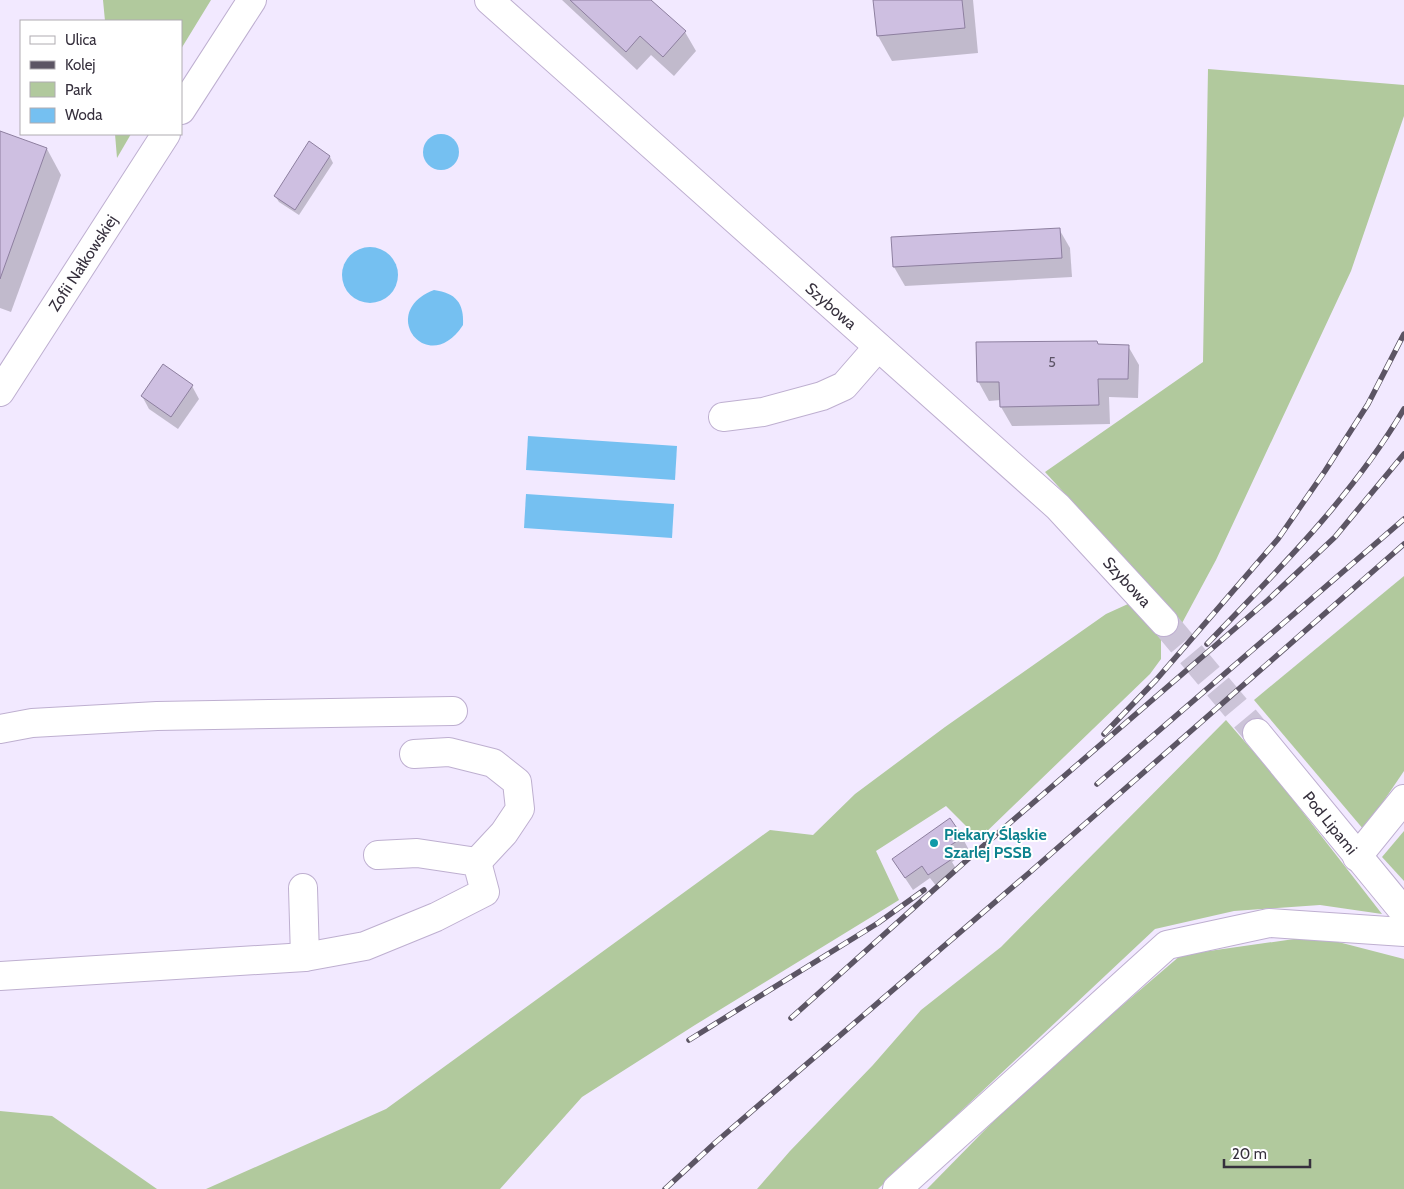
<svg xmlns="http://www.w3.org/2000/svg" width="1404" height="1189" viewBox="0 0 1404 1189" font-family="Cabin,sans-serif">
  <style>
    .green { fill: #b1c99d }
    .water { fill: #75c0f1 }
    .shadow { fill: #0003 }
    .building { fill: #cebfe1; stroke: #8d7f9f }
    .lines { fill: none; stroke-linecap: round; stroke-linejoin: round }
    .minor-tunnel { stroke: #ccc4d8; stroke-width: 28; stroke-dasharray: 28 14; stroke-linecap: butt }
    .minor-casing { stroke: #beafd0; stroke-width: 30 }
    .minor { stroke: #fff; stroke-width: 28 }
    .rail-casing { stroke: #5c5564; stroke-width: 5.5 }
    .rail { stroke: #fff; stroke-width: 4; stroke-dasharray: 11; stroke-linecap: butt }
    .culture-dot { fill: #0f9aa8; stroke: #fff; stroke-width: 2 }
    .labels { text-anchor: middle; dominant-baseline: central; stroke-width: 4; stroke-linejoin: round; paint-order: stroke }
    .number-label { font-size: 14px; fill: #5c5466 }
    .street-label { font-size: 16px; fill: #36303d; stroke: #fff }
    .culture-label { font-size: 16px; font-weight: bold; fill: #0d838f; stroke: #fff; text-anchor: start }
  </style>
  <rect width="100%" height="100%" fill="#f2e9ff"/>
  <g class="green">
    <path d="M 103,0 L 211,0 L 181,49 L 181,21 L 105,21 Z"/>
    <path d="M 1208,69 L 1404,85 L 1404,116 L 1351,271 L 1216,560 L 1181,625 L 1102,534 L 1045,472 L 1203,362 Z"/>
    <path d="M 115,134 L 131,134 L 117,158 Z"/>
    <path d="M 1404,576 L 1404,771 L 1364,830 L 1254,700 Z"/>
    <path d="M 1128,604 L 1149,615 L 1161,639 L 1161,659 L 1150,674 L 979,839 L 946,806 L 876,851 L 899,900 L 695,1025 L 582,1097 L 500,1189 L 206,1189 L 386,1109 L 770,830 L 813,835 L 855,794 L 945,727 L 1106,614 Z"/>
    <path d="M 1226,720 L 1277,779 L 1382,914 L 1320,905 L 1234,911 L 1155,929 L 878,1189 L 757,1189 L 790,1151 L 873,1065 L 921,1010 L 1001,947 Z"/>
    <path d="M 1404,831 L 1404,881 L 1382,857 Z"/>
    <path d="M 1315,936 L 1404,959 L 1404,1189 L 927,1189 L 1028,1086 L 1181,955 Z"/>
    <path d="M 0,1111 L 52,1116 L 157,1189 L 0,1189 Z"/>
  </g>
  <g class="water">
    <circle cx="441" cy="152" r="18"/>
    <circle cx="370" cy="275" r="28"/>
    <path d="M 434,290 C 456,293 464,303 463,325 C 428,379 376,312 434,290 Z"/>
    <path d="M 528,436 L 677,446 L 675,480 L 526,470 Z"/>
    <path d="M 526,494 L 674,504 L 672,538 L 524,528 Z"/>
  </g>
  <g class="shadow">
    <path d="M 562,0 L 649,0 L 685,32 L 696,51 L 674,76 L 651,55 L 637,70 Z"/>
    <path d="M 874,0 L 973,0 L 978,53 L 892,61 L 878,36 Z"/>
    <path d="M 0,132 L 47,149 L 61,175 L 11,312 L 0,308 Z"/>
    <path d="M 309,143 L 330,157 L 333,163 L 299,215 L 279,202 L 275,196 Z"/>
    <path d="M 1059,229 L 1070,248 L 1072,277 L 905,286 L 894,267 Z"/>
    <path d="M 1099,345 L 1128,346 L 1139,365 L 1138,398 L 1109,397 L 1110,424 L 1012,426 L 1001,407 L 1001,400 L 989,401 L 978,381 Z"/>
    <path d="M 192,386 L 199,399 L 178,429 L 149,409 L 142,396 Z"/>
    <path d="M 962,837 L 969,850 L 952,862 L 958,872 L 937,887 L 930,878 L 913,890 L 901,872 Z"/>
  </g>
  <g class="building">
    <path d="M 570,0 L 651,0 L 686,31 L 663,57 L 640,36 L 626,52 Z"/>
    <path d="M 873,0 L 962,0 L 965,28 L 877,36 Z"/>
    <path d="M 0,131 L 47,148 L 0,279 Z"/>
    <path d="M 309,141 L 330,156 L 295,210 L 274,196 Z"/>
    <path d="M 1060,228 L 1062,258 L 893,267 L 891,237 Z"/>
    <path d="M 1097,341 L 1098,344 L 1129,345 L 1128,379 L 1098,379 L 1099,405 L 1000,407 L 999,382 L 977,382 L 976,342 Z"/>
    <path d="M 163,364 L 193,385 L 171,417 L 141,396 Z"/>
    <path d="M 950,818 L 963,837 L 945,849 L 952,859 L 928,875 L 922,866 L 905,878 L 892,859 Z"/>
  </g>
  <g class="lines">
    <path class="minor-tunnel" d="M 1164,622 L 1257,733"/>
    <defs>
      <g id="minor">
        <path d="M 489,0 L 1058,507 L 1164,622"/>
        <path d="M 181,110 L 252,0"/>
        <path d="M 0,392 L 166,134"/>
        <path d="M 723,417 L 763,412 L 822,396 L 844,386 L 878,347"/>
        <path d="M 0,729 L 32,723 L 157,716 L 453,711"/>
        <path d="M 1257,733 L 1404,912"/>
        <path d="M 414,754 L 449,752 L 493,763 L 517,782 L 520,809 L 504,833 L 477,862"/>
        <path d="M 1357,857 L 1404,799"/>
        <path d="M 303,888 L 305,957"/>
        <path d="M 0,976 L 305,957 L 365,946 L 436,917 L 485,892 L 477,862 L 417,853 L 378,855"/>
        <path d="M 897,1189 L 1167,945 L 1269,923 L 1404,932"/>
      </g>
    </defs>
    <use href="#minor" class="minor-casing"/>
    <use href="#minor" class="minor"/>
    <defs>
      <g id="rail">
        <path d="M 1207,644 C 1278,570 1352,497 1404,409"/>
        <path d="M 1104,734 L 1156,680 L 1278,539 L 1325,471 L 1368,404 L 1404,334"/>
        <path d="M 1097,784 L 1404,519"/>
        <path d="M 791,1018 L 967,860 L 1268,600 L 1335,537 L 1404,454"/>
        <path d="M 689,1040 L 878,923 L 924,890"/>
        <path d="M 665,1189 L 716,1142 L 1029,873 L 1404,544"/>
      </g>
    </defs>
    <use href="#rail" class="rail-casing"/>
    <use href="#rail" class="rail"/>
  </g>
  <circle class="culture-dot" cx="934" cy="843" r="5"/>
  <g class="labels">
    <g class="number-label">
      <text x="1052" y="362">5</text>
    </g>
    <g class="street-label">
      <text transform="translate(83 263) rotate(-57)">Zofii Nałkowskiej</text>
      <text transform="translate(831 306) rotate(41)">Szybowa</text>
      <text transform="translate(1127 582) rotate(47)">Szybowa</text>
      <text transform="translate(1330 823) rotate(51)">Pod Lipami</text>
    </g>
    <g class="culture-label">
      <text x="944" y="834">Piekary Śląskie<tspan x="944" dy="18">Szarlej PSSB</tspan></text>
    </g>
  </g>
  <rect x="20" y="20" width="162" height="115" fill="#ffffff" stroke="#afacb1"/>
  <rect x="30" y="36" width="25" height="8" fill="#ffffff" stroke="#afacb1"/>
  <text x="65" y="45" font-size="15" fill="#36303d">Ulica</text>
  <rect x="30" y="61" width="25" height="8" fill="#5c5564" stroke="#afacb1"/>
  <text x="65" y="70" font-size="15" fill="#36303d">Kolej</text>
  <rect x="30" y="82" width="25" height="15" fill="#b1c99d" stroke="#afacb1"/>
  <text x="65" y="95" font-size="15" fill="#36303d">Park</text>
  <rect x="30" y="108" width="25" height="15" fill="#75c0f1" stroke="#afacb1"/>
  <text x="65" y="120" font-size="15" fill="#36303d">Woda</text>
  <path d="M1224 1159v8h86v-8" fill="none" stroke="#36303d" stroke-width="2.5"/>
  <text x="1232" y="1159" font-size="15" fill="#36303d" stroke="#ffffff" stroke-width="4" paint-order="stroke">20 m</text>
</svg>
